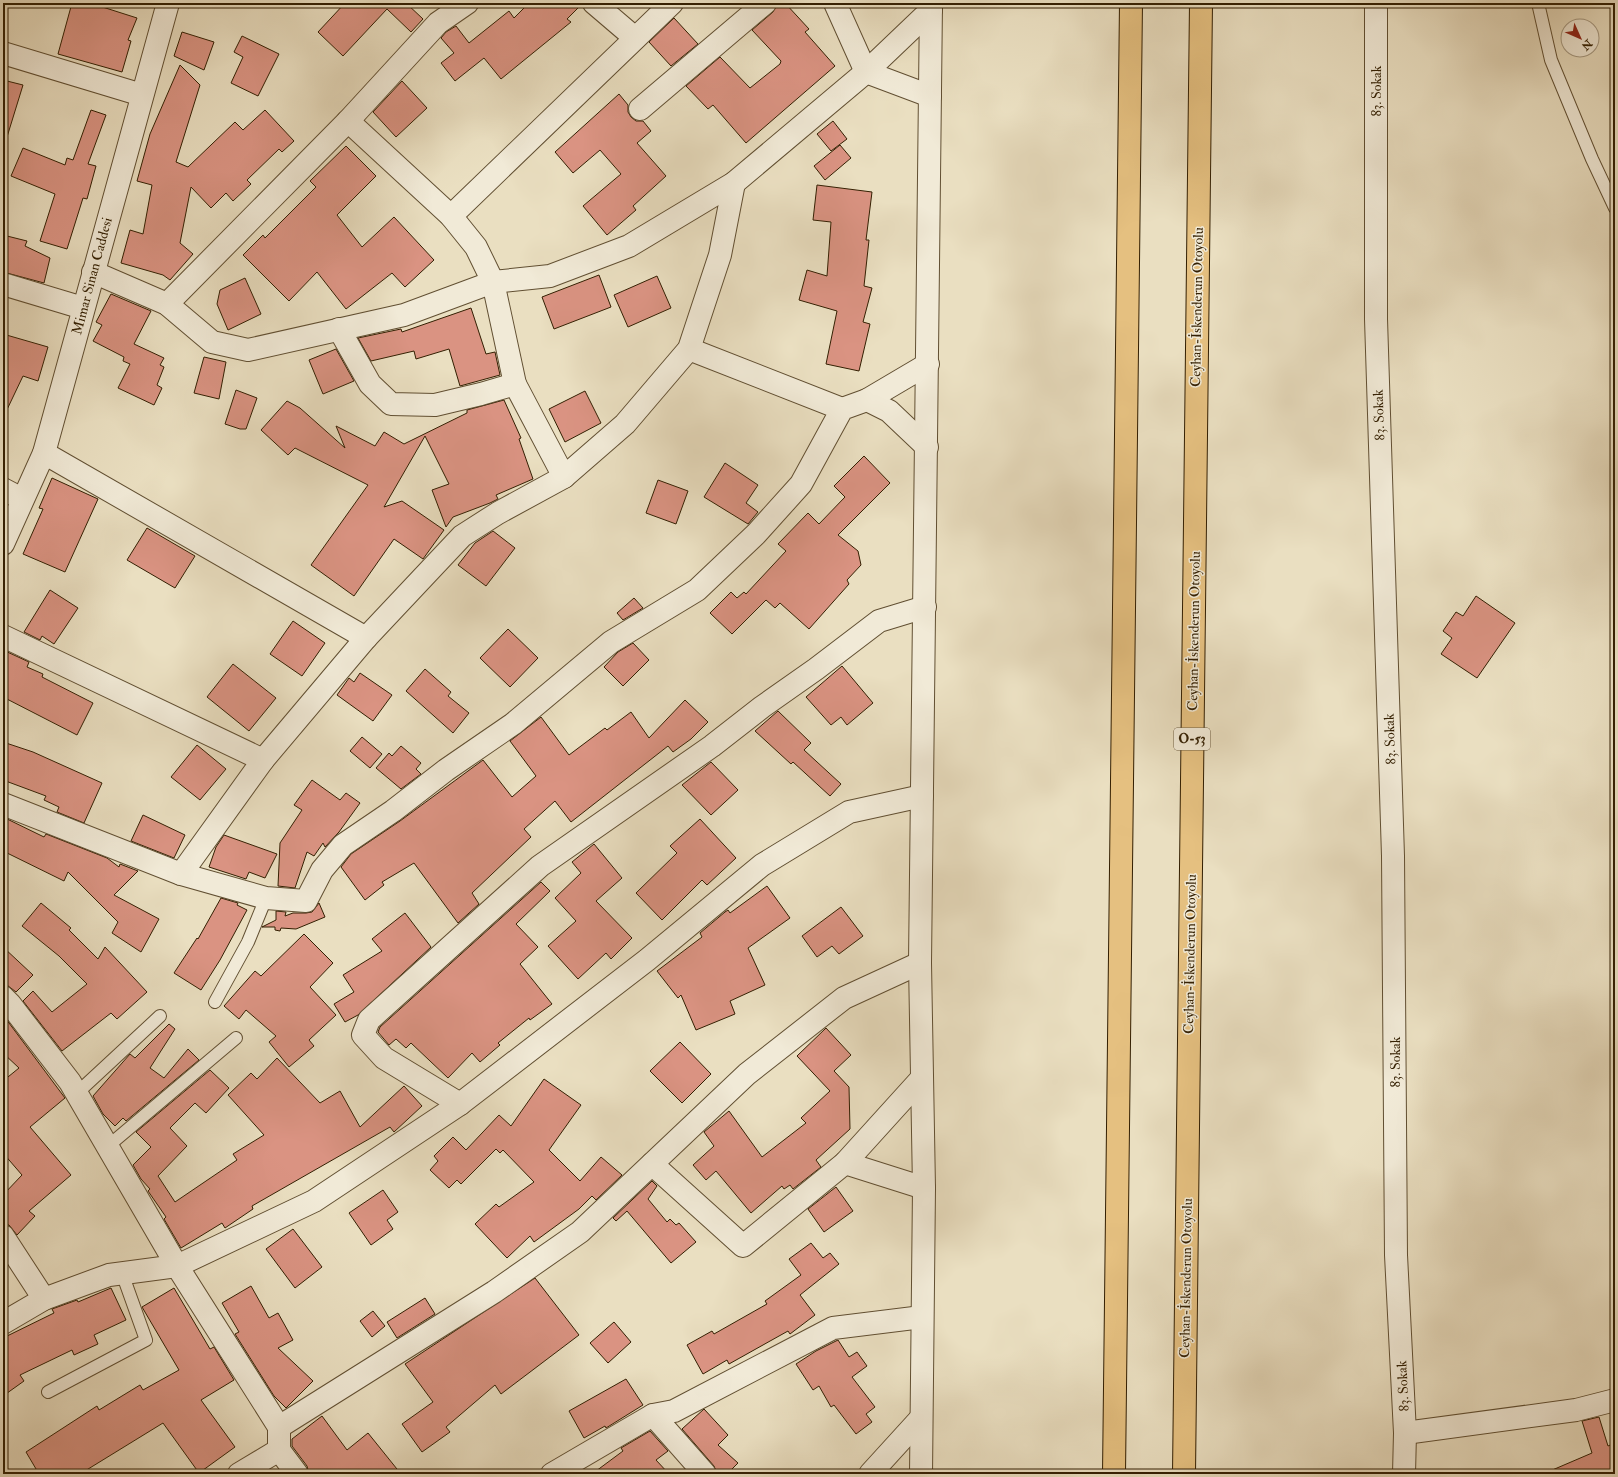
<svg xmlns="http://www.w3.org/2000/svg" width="1618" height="1477" viewBox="0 0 1618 1477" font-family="'IM FELL Double Pica',serif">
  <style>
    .building { fill: #da9382; stroke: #331f02 }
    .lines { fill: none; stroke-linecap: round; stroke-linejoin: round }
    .service-casing { stroke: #614f32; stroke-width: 14 }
    .minor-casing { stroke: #614f32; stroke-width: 24 }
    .tertiary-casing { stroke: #614f32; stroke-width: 24 }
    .motorway-casing { stroke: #331f02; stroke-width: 24 }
    .service { stroke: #f1ead7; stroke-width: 12 }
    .minor { stroke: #f1ead7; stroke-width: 22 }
    .tertiary { stroke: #f1ead7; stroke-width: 22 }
    .motorway { stroke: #e5c080; stroke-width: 22 }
    .labels { text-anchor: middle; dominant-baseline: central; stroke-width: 3; stroke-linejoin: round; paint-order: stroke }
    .shield { fill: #f1ead7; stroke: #6c5c42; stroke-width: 1 }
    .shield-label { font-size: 13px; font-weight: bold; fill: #331f02 }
    .street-label { font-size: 14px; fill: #331f02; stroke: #f1ead7 }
  </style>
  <rect width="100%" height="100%" fill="#eadfc1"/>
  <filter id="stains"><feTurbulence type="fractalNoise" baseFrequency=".005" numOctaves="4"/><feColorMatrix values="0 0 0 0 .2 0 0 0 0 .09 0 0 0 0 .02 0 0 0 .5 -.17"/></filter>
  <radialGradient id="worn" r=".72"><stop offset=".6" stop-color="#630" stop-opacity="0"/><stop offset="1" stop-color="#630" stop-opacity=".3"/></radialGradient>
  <g class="building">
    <path d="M 72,3 L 90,3 L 137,18 L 128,40 L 131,41 L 122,72 L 58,54 Z"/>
    <path d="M 345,3 L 406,3 L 423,19 L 411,32 L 387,9 L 343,56 L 318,32 Z"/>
    <path d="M 529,3 L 582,4 L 567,19 L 571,22 L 501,79 L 484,58 L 455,81 L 441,63 L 454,53 L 441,38 L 446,32 L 456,26 L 469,43 L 509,11 L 514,18 Z"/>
    <path d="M 777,3 L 785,3 L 809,29 L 805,32 L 835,66 L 746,143 L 713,105 L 708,109 L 686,86 L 720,57 L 750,88 L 780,64 L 781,61 L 752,30 L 773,12 Z"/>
    <path d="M 674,18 L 698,44 L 671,66 L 649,42 Z"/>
    <path d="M 182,32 L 214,42 L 204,70 L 174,56 Z"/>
    <path d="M 242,36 L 279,54 L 258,96 L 231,83 L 243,57 L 234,52 Z"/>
    <path d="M 180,65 L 200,85 L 176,162 L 188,167 L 235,122 L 243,130 L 265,110 L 294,141 L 282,152 L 279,149 L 247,180 L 251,184 L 233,201 L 226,193 L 211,208 L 191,187 L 180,243 L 193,254 L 170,280 L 163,275 L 121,263 L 130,230 L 143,234 L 152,185 L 137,181 L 150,134 Z"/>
    <path d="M 3,80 L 23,85 L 7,137 L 3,137 Z"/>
    <path d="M 402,81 L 427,108 L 396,137 L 373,112 Z"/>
    <path d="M 619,94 L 628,105 L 628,112 L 631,117 L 636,121 L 643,121 L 651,131 L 637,143 L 666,176 L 633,206 L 636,210 L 607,235 L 583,206 L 621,174 L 600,150 L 573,173 L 555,152 Z"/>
    <path d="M 91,110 L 106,115 L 88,164 L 96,166 L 87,199 L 83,198 L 67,249 L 40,241 L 55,194 L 11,176 L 23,148 L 65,165 L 67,158 L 73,160 Z"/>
    <path d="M 833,121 L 847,139 L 831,151 L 817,134 Z"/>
    <path d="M 840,145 L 851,158 L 825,180 L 814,166 Z"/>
    <path d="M 346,146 L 376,176 L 337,215 L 362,247 L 394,217 L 434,260 L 405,287 L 392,273 L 346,309 L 317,272 L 289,301 L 243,255 L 263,235 L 265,238 L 316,187 L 310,181 Z"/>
    <path d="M 817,185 L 872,192 L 866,240 L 869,240 L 864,286 L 872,288 L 863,322 L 870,324 L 859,371 L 826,364 L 837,311 L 799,300 L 807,270 L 827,276 L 831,222 L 813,220 Z"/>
    <path d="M 3,235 L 27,241 L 25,246 L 50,258 L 44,283 L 3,272 Z"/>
    <path d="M 599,275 L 611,307 L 554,329 L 542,297 Z"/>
    <path d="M 657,276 L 671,308 L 628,327 L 614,295 Z"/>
    <path d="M 245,278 L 261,314 L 228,330 L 217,304 L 220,290 Z"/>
    <path d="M 111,294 L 151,311 L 134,344 L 164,358 L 160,365 L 164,367 L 157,385 L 162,388 L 154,405 L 118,388 L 130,364 L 123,361 L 124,357 L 93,341 L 102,325 L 96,322 Z"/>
    <path d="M 471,308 L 486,354 L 495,352 L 500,375 L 460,386 L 449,349 L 416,359 L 414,351 L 371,361 L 358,338 L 401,329 L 402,332 Z"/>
    <path d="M 3,334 L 48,347 L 38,381 L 23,376 L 3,418 Z"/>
    <path d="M 336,349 L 354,381 L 323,394 L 309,360 Z"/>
    <path d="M 204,357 L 226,362 L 219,399 L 194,393 Z"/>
    <path d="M 236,390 L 257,398 L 246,429 L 240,429 L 225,424 Z"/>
    <path d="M 585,391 L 601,423 L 565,442 L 549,409 Z"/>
    <path d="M 504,400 L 521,438 L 519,439 L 533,479 L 496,495 L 498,499 L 490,503 L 453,517 L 446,527 L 432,490 L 449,484 L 425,436 L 384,507 L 402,501 L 444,530 L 423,559 L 394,539 L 354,596 L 311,565 L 368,485 L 295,448 L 288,455 L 261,430 L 287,401 L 300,408 L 345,448 L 336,426 L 375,446 L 384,432 L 404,444 L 467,413 L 467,410 Z"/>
    <path d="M 864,456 L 890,483 L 838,535 L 858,551 L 861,565 L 847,580 L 849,584 L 809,629 L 780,603 L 775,608 L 766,600 L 732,634 L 710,613 L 731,592 L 737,598 L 744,592 L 746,594 L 786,551 L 778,544 L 808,513 L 819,524 L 845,497 L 834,486 Z"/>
    <path d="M 725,463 L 758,485 L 746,503 L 758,512 L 748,524 L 704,497 Z"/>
    <path d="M 52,478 L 98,499 L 65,572 L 23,554 L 43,509 L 39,508 Z"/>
    <path d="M 658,480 L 688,491 L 676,524 L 646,513 Z"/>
    <path d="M 147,528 L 195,556 L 175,588 L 127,560 Z"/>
    <path d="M 493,531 L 515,548 L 486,586 L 458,565 L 475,543 Z"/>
    <path d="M 50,590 L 78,608 L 54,644 L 42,636 L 40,640 L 24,632 Z"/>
    <path d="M 1476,596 L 1515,623 L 1477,678 L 1441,654 L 1452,638 L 1443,631 L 1456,612 L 1463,616 Z"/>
    <path d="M 634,598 L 643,608 L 623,620 L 617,613 Z"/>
    <path d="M 293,621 L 325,643 L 302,676 L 270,654 Z"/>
    <path d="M 508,629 L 538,658 L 510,687 L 480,658 Z"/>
    <path d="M 633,643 L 649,660 L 623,686 L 604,667 L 618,652 Z"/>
    <path d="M 3,650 L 29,662 L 27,667 L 43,674 L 42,677 L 93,703 L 77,735 L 3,697 Z"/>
    <path d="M 233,664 L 276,698 L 249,731 L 207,697 Z"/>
    <path d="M 842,666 L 873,703 L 847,725 L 841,717 L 831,725 L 806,697 Z"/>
    <path d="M 425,669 L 451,692 L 448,696 L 469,713 L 453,733 L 406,691 Z"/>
    <path d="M 360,673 L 392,695 L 373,721 L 337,695 L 349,678 L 354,682 Z"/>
    <path d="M 685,700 L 708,722 L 691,739 L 673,752 L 668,746 L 571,822 L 555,801 L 524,829 L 531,837 L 472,893 L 479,904 L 458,923 L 414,863 L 382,882 L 384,885 L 365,900 L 341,867 L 351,854 L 400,821 L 483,760 L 512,797 L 536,776 L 510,741 L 541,717 L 569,755 L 605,728 L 607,730 L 631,712 L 649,738 Z"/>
    <path d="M 778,711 L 811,743 L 804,750 L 841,784 L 830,796 L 793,762 L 791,764 L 755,731 Z"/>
    <path d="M 362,737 L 382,754 L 370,768 L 350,751 Z"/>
    <path d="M 3,742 L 33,752 L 102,783 L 84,823 L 57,812 L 59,807 L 44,800 L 46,796 L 3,780 Z"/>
    <path d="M 197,745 L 226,769 L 200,800 L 171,777 Z"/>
    <path d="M 401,746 L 421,763 L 416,769 L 421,774 L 401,789 L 376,768 L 389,753 L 392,756 Z"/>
    <path d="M 711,762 L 738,790 L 711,815 L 682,785 Z"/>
    <path d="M 312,780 L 340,800 L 346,793 L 360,803 L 339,832 L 325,847 L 323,843 L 314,856 L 307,852 L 295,888 L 278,886 L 280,843 L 302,810 L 294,805 Z"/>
    <path d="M 143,815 L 185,835 L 174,858 L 131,841 Z"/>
    <path d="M 3,817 L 44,837 L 46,834 L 107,858 L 119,867 L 120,864 L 138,871 L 114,895 L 159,919 L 141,952 L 112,933 L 118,922 L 68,872 L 64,881 L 3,851 Z"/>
    <path d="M 700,819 L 736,858 L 707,885 L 702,880 L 662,920 L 636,893 L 677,853 L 670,846 Z"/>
    <path d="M 224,835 L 277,854 L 265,878 L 249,872 L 246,879 L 209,867 L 216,847 Z"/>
    <path d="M 594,844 L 622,878 L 596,901 L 632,938 L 611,959 L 606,953 L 578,979 L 548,946 L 576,921 L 555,898 L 581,873 L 572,862 Z"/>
    <path d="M 541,882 L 550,891 L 516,924 L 538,947 L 520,964 L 552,1004 L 530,1020 L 529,1018 L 498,1043 L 500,1045 L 480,1062 L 472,1053 L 448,1078 L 411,1043 L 406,1048 L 396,1039 L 389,1045 L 378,1032 L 380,1027 Z"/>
    <path d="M 767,886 L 790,918 L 748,948 L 765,985 L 730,1001 L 735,1014 L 696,1030 L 681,995 L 678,998 L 657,971 L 702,937 L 700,933 L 725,912 L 728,910 L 730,913 Z"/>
    <path d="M 221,898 L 238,903 L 237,905 L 247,910 L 220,960 L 201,990 L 174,973 L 197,938 L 198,939 Z"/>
    <path d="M 41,903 L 71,928 L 69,930 L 98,959 L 105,947 L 147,992 L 117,1019 L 111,1013 L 62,1051 L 23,1001 L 33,991 L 52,1012 L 87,984 L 59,956 L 22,926 Z"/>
    <path d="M 319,903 L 325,917 L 296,929 L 281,928 L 280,931 L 275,930 L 275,927 L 262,927 L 276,920 L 276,911 L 286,912 L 285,916 L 293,913 L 306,913 L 312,912 Z"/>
    <path d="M 841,907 L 863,936 L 839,954 L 832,946 L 817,957 L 802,936 Z"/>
    <path d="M 405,913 L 431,947 L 358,1015 L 345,1022 L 334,1004 L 354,992 L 343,975 L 382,951 L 372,939 Z"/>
    <path d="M 304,934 L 333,963 L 310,987 L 336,1015 L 309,1040 L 314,1046 L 289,1067 L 269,1042 L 276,1036 L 246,1010 L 239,1019 L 224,1006 L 255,971 L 261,976 Z"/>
    <path d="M 3,947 L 33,975 L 16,992 L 3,982 Z"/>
    <path d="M 6,1019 L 65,1098 L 30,1127 L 71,1175 L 29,1211 L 35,1216 L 17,1235 L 9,1225 L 3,1224 L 3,1195 L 22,1175 L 3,1153 L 3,1081 L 19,1068 L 3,1053 L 3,1022 Z"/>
    <path d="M 169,1024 L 175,1029 L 150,1068 L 164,1078 L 188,1049 L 199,1060 L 126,1121 L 123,1118 L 115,1126 L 103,1114 L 93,1096 L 130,1054 L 135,1058 Z"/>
    <path d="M 826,1028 L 851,1055 L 834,1071 L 849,1087 L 850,1129 L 816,1160 L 821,1167 L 793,1189 L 790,1185 L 784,1189 L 782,1186 L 751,1213 L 716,1171 L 706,1180 L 693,1165 L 714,1146 L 704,1132 L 729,1111 L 762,1157 L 806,1123 L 801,1118 L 830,1091 L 797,1056 Z"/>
    <path d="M 680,1042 L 711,1074 L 682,1103 L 650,1071 Z"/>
    <path d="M 277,1058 L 320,1103 L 340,1091 L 360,1127 L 404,1086 L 422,1106 L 394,1132 L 390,1127 L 252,1206 L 253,1209 L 225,1228 L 222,1223 L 181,1248 L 164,1219 L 166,1217 L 148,1191 L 150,1189 L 141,1179 L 133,1165 L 151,1147 L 136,1132 L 210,1070 L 229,1088 L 206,1113 L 195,1103 L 170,1128 L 187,1146 L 158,1176 L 175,1202 L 237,1160 L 233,1154 L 264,1135 L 228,1095 L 251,1073 L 257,1079 Z"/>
    <path d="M 544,1079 L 581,1105 L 549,1150 L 580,1181 L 601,1157 L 622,1175 L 596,1200 L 592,1196 L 579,1209 L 534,1242 L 530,1236 L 507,1258 L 475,1224 L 496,1204 L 499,1207 L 534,1182 L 503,1150 L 500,1153 L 496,1149 L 461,1184 L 457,1180 L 449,1188 L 430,1170 L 438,1161 L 434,1156 L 453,1137 L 466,1150 L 499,1115 L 511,1126 Z"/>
    <path d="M 652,1181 L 657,1186 L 648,1199 L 667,1222 L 670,1219 L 676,1225 L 679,1223 L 696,1242 L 671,1263 L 627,1211 L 616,1221 L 613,1218 Z"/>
    <path d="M 836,1187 L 853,1211 L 824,1232 L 808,1209 Z"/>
    <path d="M 383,1190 L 398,1212 L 387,1220 L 393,1229 L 371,1245 L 349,1213 Z"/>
    <path d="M 293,1229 L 322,1267 L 295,1288 L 266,1249 Z"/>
    <path d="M 811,1243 L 823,1258 L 830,1253 L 839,1264 L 800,1295 L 815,1315 L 790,1334 L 788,1331 L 729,1364 L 727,1360 L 703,1374 L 687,1345 L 712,1331 L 714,1334 L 767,1304 L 765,1301 L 801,1275 L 789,1259 Z"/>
    <path d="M 535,1278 L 579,1335 L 501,1394 L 495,1385 L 446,1427 L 450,1432 L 422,1452 L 402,1424 L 433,1402 L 405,1364 Z"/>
    <path d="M 251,1286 L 269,1318 L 278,1313 L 293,1340 L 278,1348 L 313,1381 L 286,1408 L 274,1396 L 235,1334 L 239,1332 L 222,1303 Z"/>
    <path d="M 111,1288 L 126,1320 L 94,1335 L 98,1344 L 74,1355 L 72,1350 L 20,1375 L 24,1381 L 3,1396 L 3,1338 L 54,1313 L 52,1309 L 77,1300 L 78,1302 Z"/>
    <path d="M 174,1288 L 210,1349 L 214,1347 L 234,1380 L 201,1400 L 235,1447 L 199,1473 L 163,1423 L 80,1474 L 39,1474 L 26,1452 L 97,1406 L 99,1410 L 140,1385 L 143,1390 L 179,1370 L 142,1307 Z"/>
    <path d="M 425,1298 L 435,1314 L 397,1338 L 387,1322 Z"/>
    <path d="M 373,1311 L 385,1326 L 372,1337 L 360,1321 Z"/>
    <path d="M 614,1322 L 631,1342 L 608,1363 L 590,1343 Z"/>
    <path d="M 838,1340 L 849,1357 L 857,1352 L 867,1366 L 852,1377 L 875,1407 L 866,1414 L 872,1422 L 856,1434 L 834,1405 L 831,1407 L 819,1386 L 813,1390 L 796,1364 L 816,1351 Z"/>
    <path d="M 626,1379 L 643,1405 L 606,1428 L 605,1426 L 584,1438 L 569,1411 Z"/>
    <path d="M 704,1409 L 728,1435 L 718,1445 L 738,1463 L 727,1474 L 717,1474 L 714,1466 L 682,1429 Z"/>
    <path d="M 322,1416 L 347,1450 L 368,1433 L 401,1474 L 309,1474 L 307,1466 L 292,1446 L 292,1439 Z"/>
    <path d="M 1599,1417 L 1608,1446 L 1615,1443 L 1615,1474 L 1543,1474 L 1592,1453 L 1582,1421 Z"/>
    <path d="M 650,1431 L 668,1451 L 656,1460 L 669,1474 L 592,1474 L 623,1451 L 621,1448 Z"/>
  </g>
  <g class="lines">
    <defs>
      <g id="service">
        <path d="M 1538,3 L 1551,60 L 1592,159 L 1615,208"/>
        <path d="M 215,1002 L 248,942 L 266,898"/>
        <path d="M 76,1094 L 160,1016"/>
        <path d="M 107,1147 L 236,1038"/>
        <path d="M 48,1392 L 146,1340 L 122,1273"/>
      </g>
      <g id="minor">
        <path d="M 594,3 L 635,38"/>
        <path d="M 835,3 L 866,72 L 930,96"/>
        <path d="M 1376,3 L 1376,319 L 1393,856 L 1396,1255 L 1405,1433 L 1404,1474"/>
        <path d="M 3,53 L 142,95"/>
        <path d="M 640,109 L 765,3"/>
        <path d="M 348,121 L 451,216 L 476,247 L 493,282 L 515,384"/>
        <path d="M 451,216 L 672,3"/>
        <path d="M 93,272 L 167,304 L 212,342 L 248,350 L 404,315 L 493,282 L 550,276 L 629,246 L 734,183 L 866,72 L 931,10"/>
        <path d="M 3,284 L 83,308"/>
        <path d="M 167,304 L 348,121 L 438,23 L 467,3"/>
        <path d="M 339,329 L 370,384 L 391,404 L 435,405 L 481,394 L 515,384 L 564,477"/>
        <path d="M 689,349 L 842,409"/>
        <path d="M 867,400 L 889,411 L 927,447"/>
        <path d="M 44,453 L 366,638"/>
        <path d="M 3,489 L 22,499"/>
        <path d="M 3,636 L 263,760"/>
        <path d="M 3,804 L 181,874 L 266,898 L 306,901 L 322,870 L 343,845 L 393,811 L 446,770 L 513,724 L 611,642 L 697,590 L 756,534 L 801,484 L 842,409 L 867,400 L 928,364"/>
        <path d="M 181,874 L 263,760 L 366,638 L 462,536 L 498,513 L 564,477 L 625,424 L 689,349 L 720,255 L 734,183"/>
        <path d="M 3,997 L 10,1004 L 70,1082 L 177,1266 L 279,1427 L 279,1450 L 297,1474"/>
        <path d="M 460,1104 L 384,1058 L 363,1035 L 369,1020 L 540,866 L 712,746 L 762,707 L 816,669 L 879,621 L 925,607"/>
        <path d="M 845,1163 L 924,1188"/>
        <path d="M 652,1164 L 743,1246 L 845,1163 L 922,1078"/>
        <path d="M 3,1236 L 44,1299"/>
        <path d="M 3,1323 L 44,1299 L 109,1275 L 177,1266 L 314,1201 L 460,1104 L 647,960 L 762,865 L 849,812 L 922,796"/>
        <path d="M 653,1415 L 705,1474"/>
        <path d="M 279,1427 L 494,1292 L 580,1232 L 747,1074 L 844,998 L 920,963"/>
        <path d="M 1405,1433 L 1576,1410 L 1615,1400"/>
        <path d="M 239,1474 L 279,1450"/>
        <path d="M 552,1474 L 653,1415 L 674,1411 L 833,1328 L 922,1317"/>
        <path d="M 870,1474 L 921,1418"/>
      </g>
      <g id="tertiary">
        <path d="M 3,544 L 44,453 L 168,3"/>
        <path d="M 921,1474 L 924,1188 L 920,963 L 931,3"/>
      </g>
      <g id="motorway">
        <path d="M 1114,1474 L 1131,3"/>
        <path d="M 1184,1474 L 1201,3"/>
      </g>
    </defs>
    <use href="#service" class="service-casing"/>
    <use href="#minor" class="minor-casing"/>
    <use href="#tertiary" class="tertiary-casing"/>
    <use href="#motorway" class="motorway-casing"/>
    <use href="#service" class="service"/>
    <use href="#minor" class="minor"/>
    <use href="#tertiary" class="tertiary"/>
    <use href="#motorway" class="motorway"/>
  </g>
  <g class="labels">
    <rect class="shield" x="1174" y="728" width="36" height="22" rx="3"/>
    <g class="shield-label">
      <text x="1192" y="739">O-53</text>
    </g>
    <g class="street-label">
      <text transform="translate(1376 91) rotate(-90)">83. Sokak</text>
      <text transform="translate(92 276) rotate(-75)">Mimar Sinan Caddesi</text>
      <text transform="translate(1197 307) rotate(-89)">Ceyhan-İskenderun Otoyolu</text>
      <text transform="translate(1379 415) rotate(-92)">83. Sokak</text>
      <text transform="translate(1194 631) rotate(-89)">Ceyhan-İskenderun Otoyolu</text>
      <text transform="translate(1390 739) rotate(-92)">83. Sokak</text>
      <text transform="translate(1190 954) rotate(-89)">Ceyhan-İskenderun Otoyolu</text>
      <text transform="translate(1395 1062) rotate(-90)">83. Sokak</text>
      <text transform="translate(1186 1278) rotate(-89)">Ceyhan-İskenderun Otoyolu</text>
      <text transform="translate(1403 1386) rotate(-93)">83. Sokak</text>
    </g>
  </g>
  <rect width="1618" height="1477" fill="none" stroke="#eadfc1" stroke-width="16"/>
  <rect x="4" y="4" width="1610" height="1469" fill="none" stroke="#331f02" stroke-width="2"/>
  <rect x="8" y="8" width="1602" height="1461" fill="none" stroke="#331f02"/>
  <g transform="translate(1580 38) rotate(135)"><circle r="19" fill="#f1ead7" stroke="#a59982"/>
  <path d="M0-3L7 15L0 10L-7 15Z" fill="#8f2418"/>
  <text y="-6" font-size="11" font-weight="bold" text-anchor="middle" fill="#331f02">N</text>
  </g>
  <rect width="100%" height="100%" filter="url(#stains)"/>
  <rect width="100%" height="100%" fill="url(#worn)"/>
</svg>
